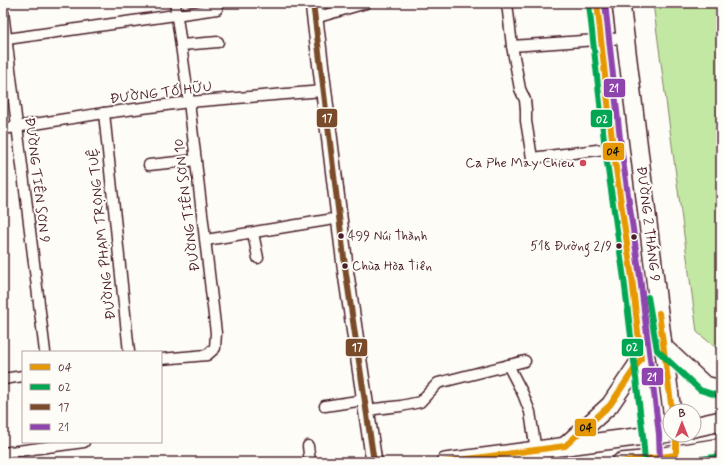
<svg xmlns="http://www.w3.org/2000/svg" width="724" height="465" viewBox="0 0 724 465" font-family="Mynerve,sans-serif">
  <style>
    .green { fill: #c3e8a3; stroke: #868467 }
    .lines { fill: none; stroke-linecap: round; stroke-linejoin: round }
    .street-casing { stroke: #4a1f2b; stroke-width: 13 }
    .secondary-casing { stroke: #4a1f2b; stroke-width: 18 }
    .primary-casing { stroke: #4a1f2b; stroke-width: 20 }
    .highway-casing { stroke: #4a1f2b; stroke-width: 22 }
    .street { stroke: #fdfcf7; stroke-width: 10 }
    .secondary { stroke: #fdfcf7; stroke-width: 15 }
    .primary { stroke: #fdfcf7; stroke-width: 17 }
    .highway { stroke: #fdfcf7; stroke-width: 19 }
    .bus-1-casing { stroke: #fdfcf7; stroke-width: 9 }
    .bus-2-casing { stroke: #fdfcf7; stroke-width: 9 }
    .bus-3-casing { stroke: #fdfcf7; stroke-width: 9 }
    .bus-4-casing { stroke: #fdfcf7; stroke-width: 9 }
    .bus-1 { stroke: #e69804; stroke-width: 6 }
    .bus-2 { stroke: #00a651; stroke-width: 6 }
    .bus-3 { stroke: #7a4b2a; stroke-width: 6 }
    .bus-4 { stroke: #8e44ad; stroke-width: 6 }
    .poi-dot { fill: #d1495b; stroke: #fdfcf7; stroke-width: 1.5 }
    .bus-dot { fill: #4a1f2b; stroke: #fdfcf7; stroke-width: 1.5 }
    .labels { text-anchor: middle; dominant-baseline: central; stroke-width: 4; stroke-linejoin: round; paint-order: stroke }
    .bus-label { font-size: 13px; fill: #4a1f2b; stroke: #fdfcf7; text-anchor: start }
    .street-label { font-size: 14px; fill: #4a1f2b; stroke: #fdfcf7 }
    .poi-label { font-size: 14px; fill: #4a1f2b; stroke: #fdfcf7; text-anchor: end }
    .line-badge { stroke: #fdfcf7; stroke-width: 1.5 }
    .badge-label { font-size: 11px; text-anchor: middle; font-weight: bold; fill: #fff }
    .pale-badge-label { font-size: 11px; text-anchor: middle; font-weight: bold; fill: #111 }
  </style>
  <rect width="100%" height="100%" fill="#fdfcf7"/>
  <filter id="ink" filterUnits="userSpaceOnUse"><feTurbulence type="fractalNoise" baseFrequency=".025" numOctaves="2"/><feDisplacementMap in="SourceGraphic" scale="8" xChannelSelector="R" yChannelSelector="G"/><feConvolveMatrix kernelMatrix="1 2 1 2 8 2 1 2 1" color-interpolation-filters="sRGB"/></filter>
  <g filter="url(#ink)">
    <path class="green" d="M 653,3 L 721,3 L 721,352 L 697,332 Z"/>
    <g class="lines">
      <defs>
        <g id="street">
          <path d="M 507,3 L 512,46 L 520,89 L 525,100 L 526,110 L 526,121 L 532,158 L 613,148"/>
          <path d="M 3,12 L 45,352"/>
          <path d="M 315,18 L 366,3"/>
          <path d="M 7,39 L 217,9"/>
          <path d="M 181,45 L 218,42"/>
          <path d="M 512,46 L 625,38"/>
          <path d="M 104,113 L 129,352"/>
          <path d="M 3,129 L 104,113 L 189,102 L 323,91"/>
          <path d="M 149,165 L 196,160"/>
          <path d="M 253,233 L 258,258"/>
          <path d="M 206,240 L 340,218"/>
          <path d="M 161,359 L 207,355 L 215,348 L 216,333 L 189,102 L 175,3"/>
          <path d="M 508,365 L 523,394 L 530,412 L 536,451"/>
          <path d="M 3,379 L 23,376"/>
          <path d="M 325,406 L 364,400"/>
          <path d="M 366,410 L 401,406 L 420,402 L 438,383 L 525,361"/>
          <path d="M 308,446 L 310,462"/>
          <path d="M 3,453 L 84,442"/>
        </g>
        <g id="secondary">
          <path d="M 313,3 L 346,274 L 374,462"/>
          <path d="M 663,345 L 705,384 L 721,388"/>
        </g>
        <g id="primary">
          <path d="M 621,3 L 663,345 L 672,411"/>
          <path d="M 565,446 L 610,405 L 641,359"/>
          <path d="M 445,462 L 651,435 L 647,407 L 632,278 L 613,148 L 597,3"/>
          <path d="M 621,462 L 652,459"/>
        </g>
        <g id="highway">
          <path d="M 694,427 L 721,421"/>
          <path d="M 652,459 L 721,448"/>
          <path d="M 652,462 L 651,435 L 670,432"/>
        </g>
      </defs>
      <use href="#street" class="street-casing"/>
      <use href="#secondary" class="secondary-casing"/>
      <use href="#primary" class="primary-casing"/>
      <use href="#highway" class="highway-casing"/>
      <use href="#street" class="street"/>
      <use href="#secondary" class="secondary"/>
      <use href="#primary" class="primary"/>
      <use href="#highway" class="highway"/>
      <defs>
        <g id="bus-1">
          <path d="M 659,313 L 672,411"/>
          <path d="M 445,462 L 565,446 L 610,405 L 641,359 L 632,278 L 613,148 L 597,3"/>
          <path d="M 621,462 L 676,455 L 676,435"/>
        </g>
        <g id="bus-2">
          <path d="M 589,4 L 605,149 L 624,279 L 643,436 L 645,462"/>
          <path d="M 648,297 L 657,350 L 700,390 L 719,396"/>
          <path d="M 684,462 L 721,456"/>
        </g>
        <path id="bus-3" d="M 313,3 L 346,274 L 374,462"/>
        <path id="bus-4" d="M 605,3 L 621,147 L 640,277 L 659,434 L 660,462"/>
      </defs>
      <use href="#bus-1" class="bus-1-casing"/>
      <use href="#bus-2" class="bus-2-casing"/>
      <use href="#bus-3" class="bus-3-casing"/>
      <use href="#bus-4" class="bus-4-casing"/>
      <use href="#bus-1" class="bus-1"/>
      <use href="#bus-2" class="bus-2"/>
      <use href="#bus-3" class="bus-3"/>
      <use href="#bus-4" class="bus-4"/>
    </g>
  </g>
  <circle class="poi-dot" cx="583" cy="163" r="4"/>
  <g class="bus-dot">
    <circle cx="341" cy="236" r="3.5"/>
    <circle cx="634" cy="237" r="3.5"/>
    <circle cx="619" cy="246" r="3.5"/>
    <circle cx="345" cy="266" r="3.5"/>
  </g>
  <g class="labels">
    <g class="bus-label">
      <text x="348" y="236">499 Núi Thành</text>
      <text x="612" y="246" text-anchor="end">518 Đường 2/9</text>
      <text x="352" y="266">Chùa Hòa Tiên</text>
    </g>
    <g class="street-label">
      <text transform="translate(161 93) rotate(-7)">ĐƯỜNG TỐ HỮU</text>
      <text transform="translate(37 180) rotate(83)">ĐƯỜNG TIÊN SƠN 9</text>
      <text transform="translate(187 205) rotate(-97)">ĐƯỜNG TIÊN SƠN 10</text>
      <text transform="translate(648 224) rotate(83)">ĐƯỜNG 2 THÁNG 9</text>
      <text transform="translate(102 234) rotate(-96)">ĐƯỜNG PHẠM TRỌNG TUỆ</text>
    </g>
    <g class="poi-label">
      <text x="575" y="163">Ca Phe May Chieu</text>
    </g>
  </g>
  <g class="line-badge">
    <rect x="603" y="78" width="23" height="20" rx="4" fill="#8e44ad"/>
    <rect x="316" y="108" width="22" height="20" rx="4" fill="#7a4b2a"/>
    <rect x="590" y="109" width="23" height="19" rx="4" fill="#00a651"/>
    <rect x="602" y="142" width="23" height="19" rx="4" fill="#e69804"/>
    <rect x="621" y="338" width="23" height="19" rx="4" fill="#00a651"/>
    <rect x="345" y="338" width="23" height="19" rx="4" fill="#7a4b2a"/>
    <rect x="641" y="367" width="23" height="19" rx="4" fill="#8e44ad"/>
    <rect x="574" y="418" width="23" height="19" rx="4" fill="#e69804"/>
  </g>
  <g class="badge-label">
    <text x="614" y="92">21</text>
    <text x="327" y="122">17</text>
    <text x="602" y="123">02</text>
    <text x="632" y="351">02</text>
    <text x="357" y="351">17</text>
    <text x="652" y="381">21</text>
  </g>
  <g class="pale-badge-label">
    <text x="613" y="155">04</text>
    <text x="586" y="431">04</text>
  </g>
  <rect width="724" height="465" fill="none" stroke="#fdfcf7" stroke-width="16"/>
  <rect x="8" y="8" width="708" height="449" fill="none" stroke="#4a1f2b" stroke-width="1.5" filter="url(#ink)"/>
  <rect x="22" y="351" width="140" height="92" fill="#fdfcf7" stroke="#b5a4a5"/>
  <rect x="30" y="364" width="20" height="6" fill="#e69804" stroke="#b5a4a5"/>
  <text x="58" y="371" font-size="12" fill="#4a1f2b">04</text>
  <rect x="30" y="384" width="20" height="6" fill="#00a651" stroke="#b5a4a5"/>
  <text x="58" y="391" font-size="12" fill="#4a1f2b">02</text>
  <rect x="30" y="404" width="20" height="6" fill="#7a4b2a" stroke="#b5a4a5"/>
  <text x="58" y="411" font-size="12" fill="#4a1f2b">17</text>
  <rect x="30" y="424" width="20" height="6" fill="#8e44ad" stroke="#b5a4a5"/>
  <text x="58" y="431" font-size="12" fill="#4a1f2b">21</text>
  <g transform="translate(682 423)"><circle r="19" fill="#fdfcf7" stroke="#b5a4a5"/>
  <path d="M0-3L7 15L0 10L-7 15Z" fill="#d1495b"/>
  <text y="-6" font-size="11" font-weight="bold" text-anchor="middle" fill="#4a1f2b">B</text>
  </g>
</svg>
